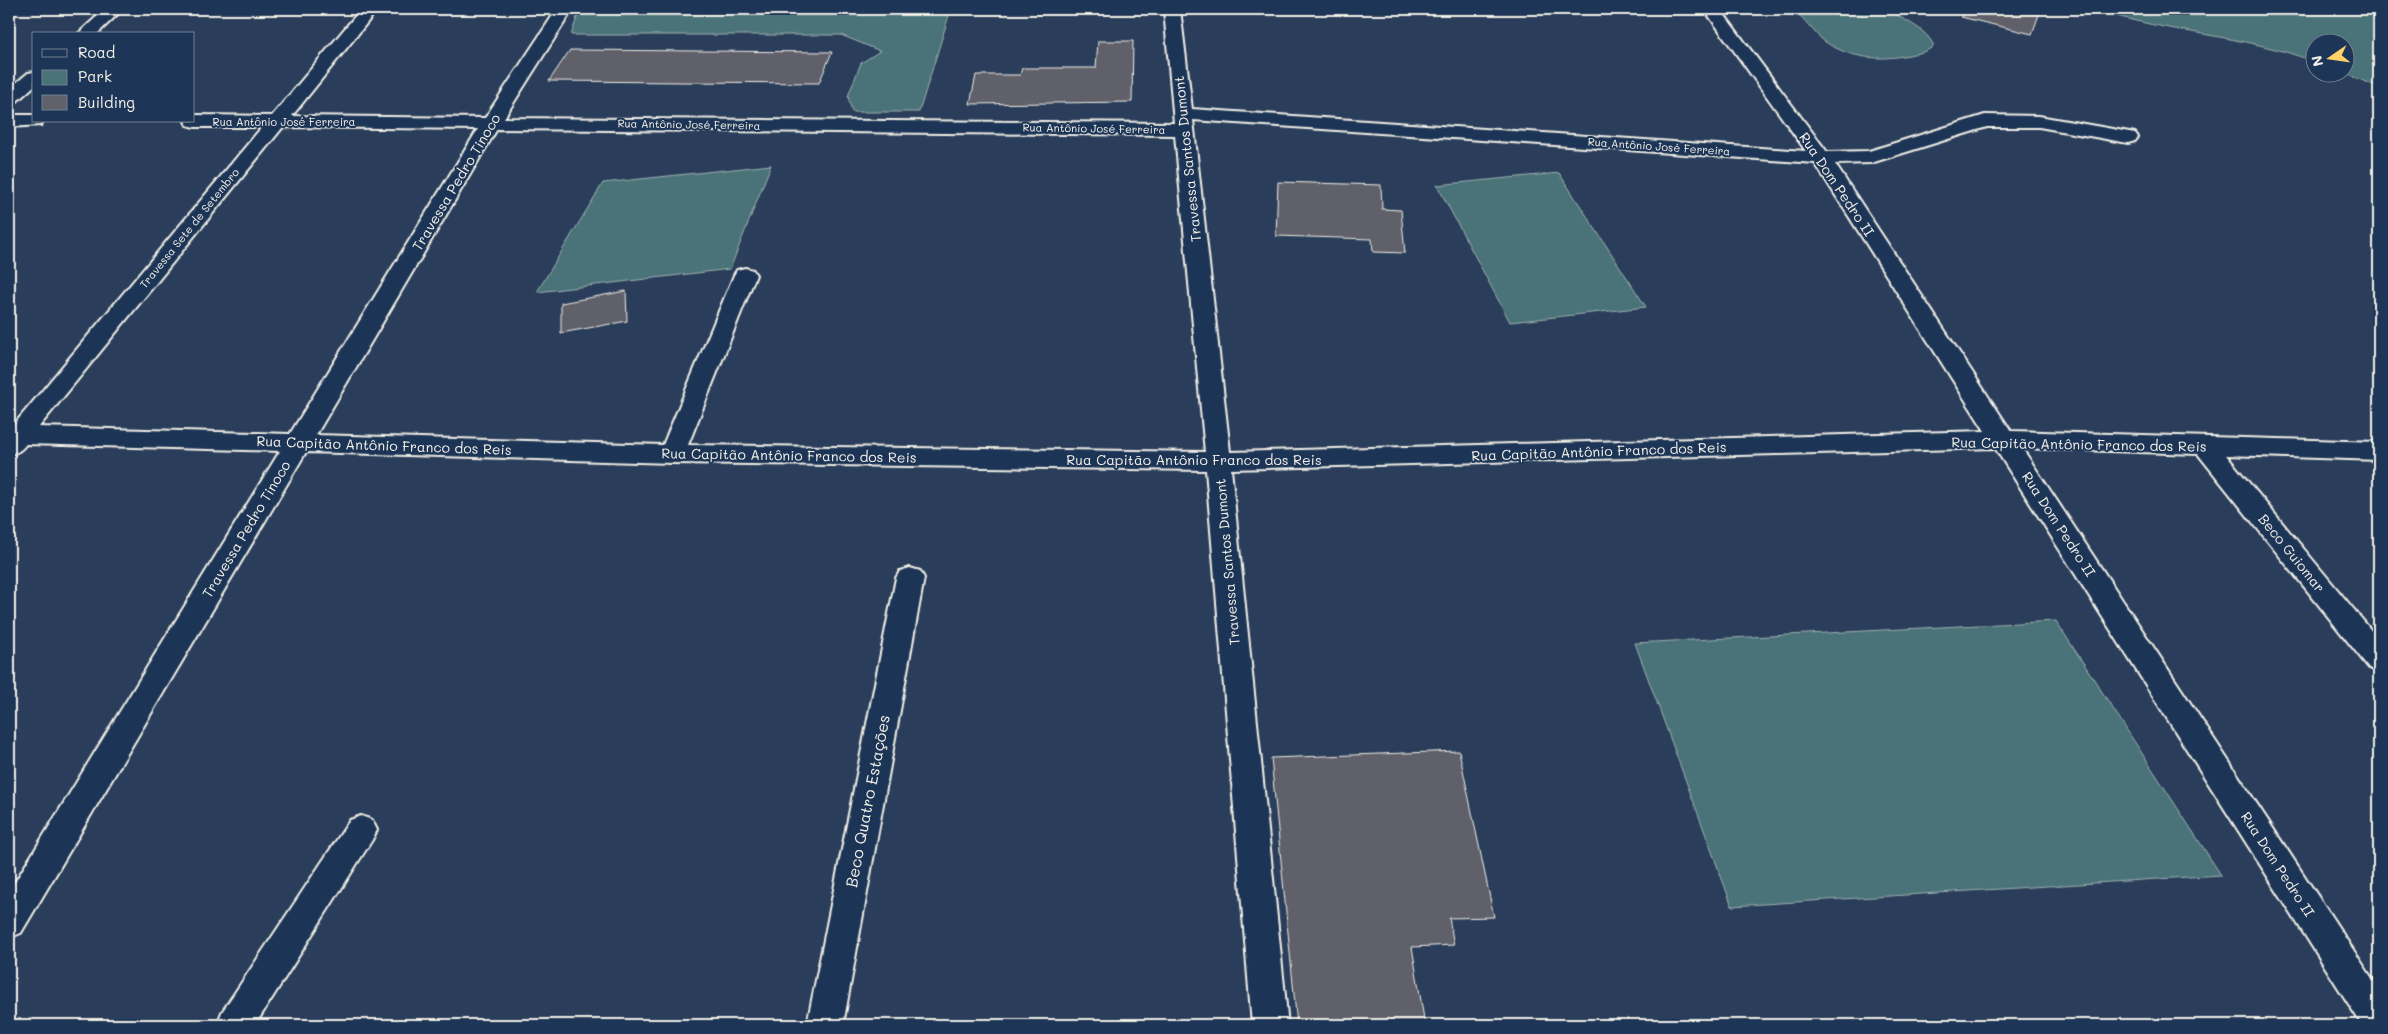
<svg xmlns="http://www.w3.org/2000/svg" width="2388" height="1034" viewBox="0 0 2388 1034" font-family="Mali,sans-serif">
  <style>
    .green { fill: #4a7378; stroke: #9fb2b0 }
    .building { fill: #60616a; stroke: #f4f1e8 }
    .lines { fill: none; stroke-linecap: round; stroke-linejoin: round }
    .minor-casing { stroke: #f4f1e8; stroke-width: 4 }
    .minor { fill: #1d3557; fill-rule: evenodd }
    .labels { text-anchor: middle; dominant-baseline: central; stroke-width: 4; stroke-linejoin: round; paint-order: stroke }
    .far-street-label { font-size: 11px; fill: #f4f1e8; stroke: #1d3557 }
    .street-label { font-size: 14px; fill: #f4f1e8; stroke: #1d3557 }
    .near-street-label { font-size: 16px; fill: #f4f1e8; stroke: #1d3557 }
  </style>
  <rect width="100%" height="100%" fill="#2a3e5b"/>
  <filter id="ink" filterUnits="userSpaceOnUse"><feTurbulence type="fractalNoise" baseFrequency=".02" numOctaves="2"/><feDisplacementMap in="SourceGraphic" scale="10" xChannelSelector="R" yChannelSelector="G"/><feConvolveMatrix kernelMatrix="1 2 1 2 8 2 1 2 1" color-interpolation-filters="sRGB"/></filter>
  <g filter="url(#ink)">
    <g class="green">
      <path d="M 580,9 L 951,9 L 919,112 L 852,112 L 848,96 L 861,63 L 880,51 L 841,35 L 571,35 Z"/>
      <path d="M 1791,9 L 1891,9 L 1891,11 C 1906,22 1926,28 1934,46 C 1927,52 1918,53 1909,55 C 1880,61 1850,59 1824,41 C 1812,32 1805,17 1791,9 Z"/>
      <path d="M 2094,9 L 2379,9 L 2379,87 L 2343,73 L 2346,72 L 2346,42 L 2316,42 L 2315,62 C 2244,34 2166,34 2094,9 Z"/>
      <path d="M 771,165 L 730,269 L 537,292 L 603,183 Z"/>
      <path d="M 1559,173 L 1646,307 L 1510,322 L 1437,185 Z"/>
      <path d="M 2056,621 L 2221,875 L 1732,906 L 1635,643 Z"/>
    </g>
    <g class="building">
      <path d="M 1962,9 L 2041,9 L 2032,34 L 1961,17 Z"/>
      <path d="M 1098,41 L 1133,41 L 1132,102 L 970,104 L 976,75 L 1020,75 L 1022,68 L 1096,68 Z"/>
      <path d="M 570,50 L 832,52 L 819,83 L 549,81 Z"/>
      <path d="M 1278,182 L 1381,185 L 1382,209 L 1401,210 L 1405,253 L 1373,252 L 1372,239 L 1276,236 Z"/>
      <path d="M 626,291 L 627,321 L 561,333 L 561,303 Z"/>
      <path d="M 1459,751 L 1494,917 L 1449,918 L 1454,945 L 1412,947 L 1425,1025 L 1297,1025 L 1271,758 Z"/>
    </g>
    <g class="lines">
      <defs>
        <g id="minor">
          <path d="M 105,9 L 123,9 L 97,34 L 78,34 Z"/>
          <path d="M 361,9 L 378,9 L 292,116 L 485,118 L 557,9 L 573,9 L 504,118 L 1174,123 L 1164,9 L 1180,9 L 1192,109 L 1806,151 L 1704,9 L 1720,9 L 1827,152 L 1869,151 L 1985,115 L 2039,116 L 2135,133 L 2138,137 L 2135,141 L 2128,143 L 2039,127 L 1987,127 L 1871,163 L 1835,164 L 2011,431 L 2379,442 L 2379,460 L 2226,455 L 2379,640 L 2379,672 L 2369,668 L 2198,454 L 2022,448 L 2379,989 L 2379,1025 L 2362,1025 L 1995,448 L 1231,469 L 1288,1025 L 1252,1025 L 1206,470 L 672,463 L 306,452 L 21,933 L 9,938 L 9,892 L 280,451 L 26,444 C 21,450 17,454 9,453 L 9,427 L 12,427 L 262,127 L 194,127 L 187,125 L 185,121 L 194,121 L 194,115 L 272,116 ZM 1193,120 L 1815,163 L 1985,431 L 1230,452 ZM 283,127 L 478,129 L 290,434 L 39,427 ZM 497,129 L 1175,135 L 1205,452 L 688,445 L 756,275 L 753,270 L 745,268 L 737,270 L 734,275 L 663,445 L 316,435 Z"/>
          <path d="M 34,72 L 34,86 L 16,102 L 9,103 L 9,89 L 28,73 Z"/>
          <path d="M 9,115 L 34,115 L 34,121 L 43,121 L 41,125 L 9,127 Z"/>
          <path d="M 910,568 L 920,571 L 924,578 L 843,1025 L 807,1025 L 896,578 L 900,571 Z"/>
          <path d="M 361,816 L 372,820 L 377,830 L 372,840 L 255,1025 L 217,1025 L 222,1012 L 350,820 Z"/>
        </g>
      </defs>
      <use href="#minor" class="minor-casing"/>
      <use href="#minor" class="minor"/>
    </g>
  </g>
  <g class="labels">
    <g class="far-street-label">
      <text x="284" y="121">Rua Antônio José Ferreira</text>
      <text transform="translate(689 124) rotate(1)">Rua Antônio José Ferreira</text>
      <text transform="translate(1094 128) rotate(1)">Rua Antônio José Ferreira</text>
      <text transform="translate(1659 146) rotate(4)">Rua Antônio José Ferreira</text>
      <text transform="translate(189 228) rotate(-51)">Travessa Sete de Setembro</text>
    </g>
    <g class="street-label">
      <text transform="translate(1187 159) rotate(-96)">Travessa Santos Dumont</text>
      <text transform="translate(456 182) rotate(-59)">Travessa Pedro Tinoco</text>
      <text transform="translate(1837 184) rotate(56)">Rua Dom Pedro II</text>
      <text transform="translate(2079 444) rotate(1)">Rua Capitão Antônio Franco dos Reis</text>
      <text transform="translate(384 445) rotate(2)">Rua Capitão Antônio Franco dos Reis</text>
      <text transform="translate(1599 451) rotate(-2)">Rua Capitão Antônio Franco dos Reis</text>
      <text transform="translate(789 455) rotate(1)">Rua Capitão Antônio Franco dos Reis</text>
      <text x="1194" y="459">Rua Capitão Antônio Franco dos Reis</text>
      <text transform="translate(2059 524) rotate(57)">Rua Dom Pedro II</text>
      <text transform="translate(246 529) rotate(-59)">Travessa Pedro Tinoco</text>
      <text transform="translate(2292 553) rotate(51)">Beco Guiomar</text>
      <text transform="translate(1227 562) rotate(-95)">Travessa Santos Dumont</text>
      <text transform="translate(2278 864) rotate(57)">Rua Dom Pedro II</text>
    </g>
    <g class="near-street-label">
      <text transform="translate(867 801) rotate(-79)">Beco Quatro Estações</text>
    </g>
  </g>
  <rect width="2388" height="1034" fill="none" stroke="#1d3557" stroke-width="30"/>
  <rect x="15" y="15" width="2358" height="1004" fill="none" stroke="#f4f1e8" stroke-width="2" filter="url(#ink)"/>
  <rect x="32" y="32" width="162" height="90" fill="#1d3557" stroke="#738091"/>
  <rect x="42" y="49" width="25" height="8" fill="#1d3557" stroke="#738091"/>
  <text x="78" y="58" font-size="15" fill="#f4f1e8">Road</text>
  <rect x="42" y="70" width="25" height="15" fill="#4a7378" stroke="#738091"/>
  <text x="78" y="82" font-size="15" fill="#f4f1e8">Park</text>
  <rect x="42" y="95" width="25" height="15" fill="#60616a" stroke="#738091"/>
  <text x="78" y="108" font-size="15" fill="#f4f1e8">Building</text>
  <g transform="translate(2330 58) rotate(257)"><circle r="24" fill="#1d3557" stroke="#738091"/>
  <path d="M0-4L9 19L0 12L-9 19Z" fill="#ffd166"/>
  <text y="-8" font-size="14" font-weight="bold" text-anchor="middle" fill="#f4f1e8">N</text>
  </g>
</svg>
